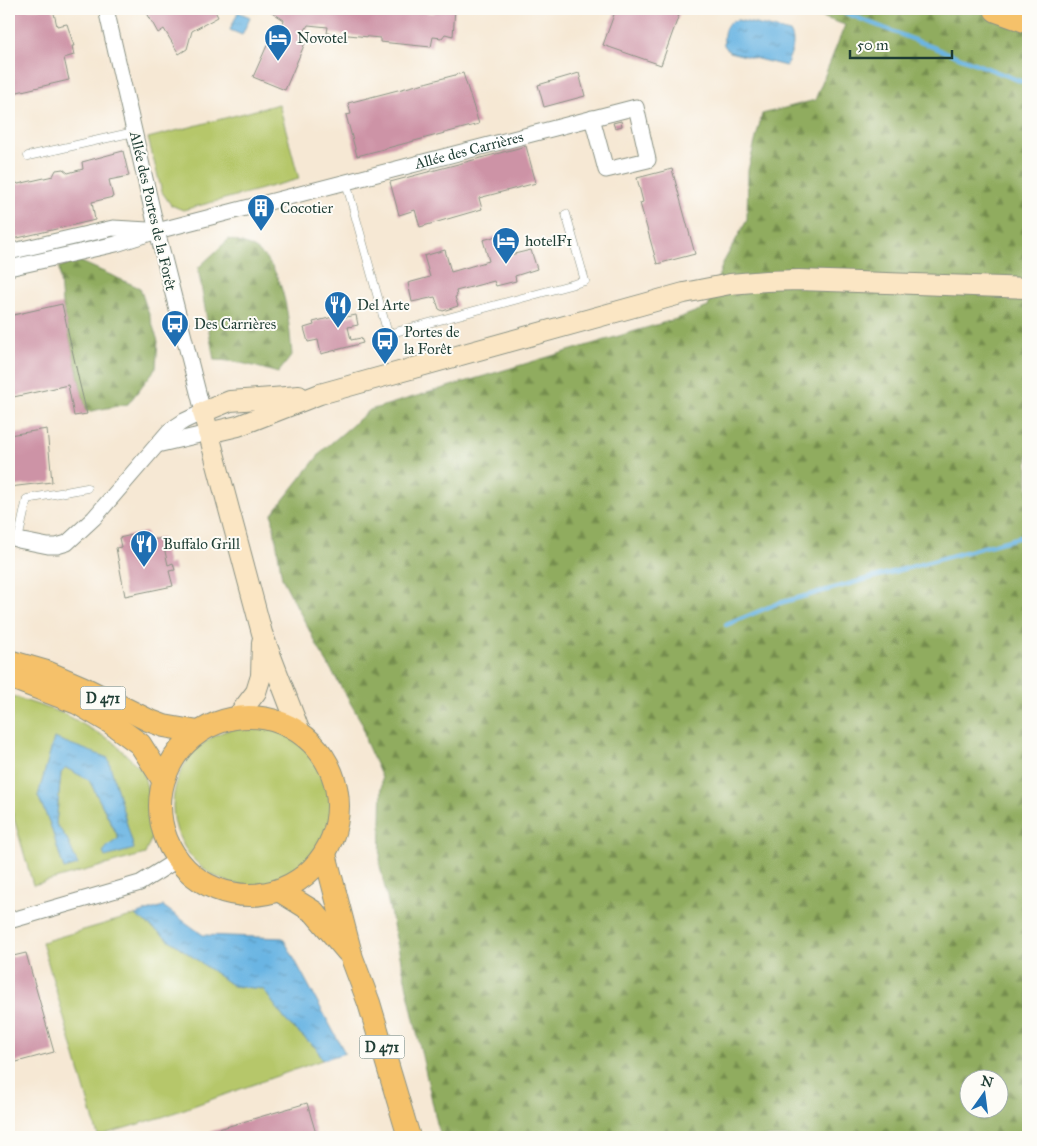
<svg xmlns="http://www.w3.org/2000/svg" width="1037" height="1146" viewBox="0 0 1037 1146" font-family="'IM FELL Great Primer',serif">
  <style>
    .green { fill: #b6c76a; stroke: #6a824f; fill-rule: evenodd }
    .forest { fill: url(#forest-firs); stroke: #587449; fill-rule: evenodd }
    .water { fill: url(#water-ripples); stroke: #45798c }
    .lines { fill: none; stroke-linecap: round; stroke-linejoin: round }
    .stream { stroke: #6bb5e3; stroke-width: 4.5 }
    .building { fill: #cd93a6 }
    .lane-casing { stroke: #8a9284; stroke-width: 9 }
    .street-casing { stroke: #8a9284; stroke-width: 17 }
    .secondary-casing { stroke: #8a9284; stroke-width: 22 }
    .primary-casing { stroke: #8a9284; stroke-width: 24 }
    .highway-casing { stroke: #8a9284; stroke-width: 28 }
    .lane { stroke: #fff; stroke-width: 8 }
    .street { stroke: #fff; stroke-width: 15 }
    .secondary { stroke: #fbe6c4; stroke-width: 20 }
    .primary { stroke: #f5c16b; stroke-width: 22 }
    .highway { stroke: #f5c16b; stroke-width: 26 }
    .labels { text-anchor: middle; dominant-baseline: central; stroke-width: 4; stroke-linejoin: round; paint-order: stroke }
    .shield { fill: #fdfcf7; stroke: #62766e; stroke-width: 1 }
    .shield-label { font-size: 14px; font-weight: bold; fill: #1f3d34 }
    .poi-label { font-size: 15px; fill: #1f3d34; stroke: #fdfcf7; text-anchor: start }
    .street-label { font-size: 15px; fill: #1f3d34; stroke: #fdfcf7 }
  </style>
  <defs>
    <pattern id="forest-firs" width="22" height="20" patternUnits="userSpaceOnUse" patternTransform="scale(1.25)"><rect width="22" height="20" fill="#90ac5e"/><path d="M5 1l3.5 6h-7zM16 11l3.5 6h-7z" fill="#758d4e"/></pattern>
    <pattern id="water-ripples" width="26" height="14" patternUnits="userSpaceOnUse" patternTransform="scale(1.25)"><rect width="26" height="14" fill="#6bb5e3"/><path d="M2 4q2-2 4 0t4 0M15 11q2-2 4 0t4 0" fill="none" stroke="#5794b9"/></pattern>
  </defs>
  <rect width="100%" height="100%" fill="#fdfcf7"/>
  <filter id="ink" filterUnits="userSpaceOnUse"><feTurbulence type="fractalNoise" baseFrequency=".02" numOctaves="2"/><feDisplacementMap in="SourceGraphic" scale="10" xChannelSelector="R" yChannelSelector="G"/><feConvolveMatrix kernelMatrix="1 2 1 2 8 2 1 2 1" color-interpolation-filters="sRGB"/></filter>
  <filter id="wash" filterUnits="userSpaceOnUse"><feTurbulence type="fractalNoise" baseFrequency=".0096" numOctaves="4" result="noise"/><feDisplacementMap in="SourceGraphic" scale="20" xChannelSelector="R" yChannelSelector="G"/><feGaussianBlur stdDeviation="1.12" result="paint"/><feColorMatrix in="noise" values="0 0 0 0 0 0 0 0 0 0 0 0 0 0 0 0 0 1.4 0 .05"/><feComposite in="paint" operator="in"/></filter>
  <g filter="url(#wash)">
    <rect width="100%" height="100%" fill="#f6e8d4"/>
    <g class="green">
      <path d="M 279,104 L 299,179 L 183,210 L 171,205 L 162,192 L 148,138 Z"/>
      <path d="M 9,695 L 65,714 L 112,741 L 143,771 L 150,800 L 153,834 L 145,854 L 33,885 L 9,801 ZM 54,738 L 108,759 L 134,849 L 119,839 L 89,780 L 66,768 L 61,773 L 56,824 L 67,839 L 78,865 L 64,869 L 50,824 L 38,796 Z"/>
      <circle cx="253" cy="806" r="80"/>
      <path d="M 135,915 L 233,986 L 263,989 L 286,1021 L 317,1049 L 322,1060 L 162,1117 L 98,1136 L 42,942 Z"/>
    </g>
    <g class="forest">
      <path d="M 799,9 L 1028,9 L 1028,1137 L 440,1137 L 380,866 L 382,778 L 366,742 L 362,723 L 318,647 L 282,578 L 272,514 L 323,450 L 370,410 L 676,319 L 708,307 L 723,263 L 747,220 L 748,170 L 762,114 L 815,100 L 845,25 ZM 970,1078 L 1000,1078 L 1000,1108 L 970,1108 Z"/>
      <path d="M 229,239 C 238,242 251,245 258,251 C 286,272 289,323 292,355 L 278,373 C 257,367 236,360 214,360 L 198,268 Z"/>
      <path d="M 79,261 L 140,288 L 158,341 L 156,368 L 128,404 L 86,412 L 62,304 L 59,267 Z"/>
    </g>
    <g class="water">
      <path d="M 238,12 L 250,17 L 242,35 L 230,30 Z"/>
      <path d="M 738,20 L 790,32 C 797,43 790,55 786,66 L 729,52 L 724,45 C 723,33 724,22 738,20 Z"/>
      <path d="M 54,738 L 108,758 L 134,849 L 105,857 L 103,852 L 108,846 L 119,838 L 89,780 L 66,768 L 61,773 L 56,824 L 67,839 L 78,865 L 64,869 L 50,824 L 38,796 Z"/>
      <path d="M 163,906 L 203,935 L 283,938 L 345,1053 L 322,1060 L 317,1049 L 286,1021 L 263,989 L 233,986 L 135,915 Z"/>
    </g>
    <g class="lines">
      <g class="stream">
        <path d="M 835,9 L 1028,84"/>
        <path d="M 726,625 L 776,604 L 1028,535"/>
      </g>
    </g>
    <g id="blocks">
      <g class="building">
        <path d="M 9,9 L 53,9 L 57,26 L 67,24 L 74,46 L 72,46 L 74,55 L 64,58 L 69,80 L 9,94 Z"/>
        <path d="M 154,9 L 214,9 L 218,17 L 192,31 L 187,49 L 179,54 L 164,29 L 158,33 L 147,13 Z"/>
        <path d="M 267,9 L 392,9 L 434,13 L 435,9 L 455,9 L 453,36 L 445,34 L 442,38 L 433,37 L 431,47 L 380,42 L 380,38 L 327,33 L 328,27 L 308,25 L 303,34 L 308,36 L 285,90 L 253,77 L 277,23 L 282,25 L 284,20 Z"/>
        <path d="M 616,9 L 681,9 L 661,65 L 603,45 Z"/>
        <path d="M 463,73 L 479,124 L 357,156 L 346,115 L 351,114 L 348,103 Z"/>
        <path d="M 579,73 L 585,96 L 544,107 L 538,85 Z"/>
        <path d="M 621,121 L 622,126 L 615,128 L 613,123 Z"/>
        <path d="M 526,146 L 536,183 L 479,198 L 482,209 L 420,227 L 415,210 L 399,215 L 390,182 Z"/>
        <path d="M 123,151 L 129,176 L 109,180 L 113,197 L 92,202 L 95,220 L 9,240 L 9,181 L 14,180 L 18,184 L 53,176 L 56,170 L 63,169 L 68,173 L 83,169 L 82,162 Z"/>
        <path d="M 672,169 L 695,254 L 657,264 L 640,203 L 643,202 L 637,178 Z"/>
        <path d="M 504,234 L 510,255 L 531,250 L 537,269 L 515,276 L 516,281 L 496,286 L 494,281 L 456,291 L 457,296 L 455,297 L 458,306 L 443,311 L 439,309 L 435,297 L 412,302 L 408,283 L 430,277 L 424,256 L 445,250 L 451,272 L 489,261 L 483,240 Z"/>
        <path d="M 62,304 L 79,381 L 87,414 L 74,416 L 68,385 L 9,398 L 9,316 Z"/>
        <path d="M 345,314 L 346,317 L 356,315 L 358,325 L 348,327 L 351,340 L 361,338 L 363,343 L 321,354 L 318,340 L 308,342 L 304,328 L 314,325 L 313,322 Z"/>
        <path d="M 47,429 L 52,482 L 9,487 L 9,435 Z"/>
        <path d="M 146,532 L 148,541 L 162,538 L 168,565 L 173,563 L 175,570 L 169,571 L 173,586 L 125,596 L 116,548 L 121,547 L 119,538 Z"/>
        <path d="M 26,953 L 54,1052 L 9,1064 L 9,957 Z"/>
        <path d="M 307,1103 L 317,1137 L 192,1137 Z"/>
      </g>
    </g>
  </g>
  <g filter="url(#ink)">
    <use href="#blocks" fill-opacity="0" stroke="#8a9284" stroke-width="1"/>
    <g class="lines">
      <defs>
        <g id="lane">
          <path d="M 28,156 L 134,132"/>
          <path d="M 346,182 L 388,334 L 585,281 L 566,214"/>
          <path d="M 9,537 L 18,540 L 27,499 L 87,488"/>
        </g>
        <g id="street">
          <path d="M 9,252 L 113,228 L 148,230"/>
          <path id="s1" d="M 9,268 L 116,244 L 157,231 L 636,107 L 648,160 L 606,170 L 592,118"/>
          <path d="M 157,445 L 208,433"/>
          <path d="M 18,540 L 48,546 L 57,546 L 67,543 L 94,518 L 169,431 L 184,421 L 203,412 L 157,231 L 106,9"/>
          <path d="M 9,921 L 140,883 L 177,860"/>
        </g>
        <g id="secondary">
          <path d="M 299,396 L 230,401 L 203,412 L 262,633 L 300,732"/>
          <path d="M 208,433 L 238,426 L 320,394 L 684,293 L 730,284 L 766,281 L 799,280 L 1028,288"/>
          <path d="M 237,717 L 256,692 L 261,676 L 262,642"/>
        </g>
        <g id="primary">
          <path d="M 9,661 L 47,672 L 82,687 L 148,720 L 164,726 L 198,732"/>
          <path d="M 9,677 L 77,703 L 111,723 L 140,744 L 163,780"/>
          <circle cx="249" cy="806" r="89"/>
          <path d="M 325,854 L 352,958 L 369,1003 L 409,1137"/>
          <path d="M 280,891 L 314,912 L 347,951"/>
        </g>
        <path id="highway" d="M 997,9 L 1028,20"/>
      </defs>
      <use href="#lane" class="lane-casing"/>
      <use href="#street" class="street-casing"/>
      <use href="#secondary" class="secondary-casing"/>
      <use href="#primary" class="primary-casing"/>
      <use href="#highway" class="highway-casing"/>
      <use href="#lane" class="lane"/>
      <use href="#street" class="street"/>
      <use href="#secondary" class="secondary"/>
      <use href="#primary" class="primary"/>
      <use href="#highway" class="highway"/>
    </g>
  </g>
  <defs>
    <symbol id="hotel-pin" viewBox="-11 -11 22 30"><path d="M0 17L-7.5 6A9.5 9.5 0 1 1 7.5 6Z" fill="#1f6fb2" stroke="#fdfcf7"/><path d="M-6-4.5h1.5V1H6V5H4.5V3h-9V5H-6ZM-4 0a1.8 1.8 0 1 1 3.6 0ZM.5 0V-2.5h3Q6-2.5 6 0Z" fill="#fff"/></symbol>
    <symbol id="building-pin" viewBox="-11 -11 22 30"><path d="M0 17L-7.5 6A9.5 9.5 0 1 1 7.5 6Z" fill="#1f6fb2" stroke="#fdfcf7"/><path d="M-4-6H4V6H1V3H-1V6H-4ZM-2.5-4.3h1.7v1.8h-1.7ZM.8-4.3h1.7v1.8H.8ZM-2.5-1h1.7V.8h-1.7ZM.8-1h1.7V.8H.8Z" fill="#fff"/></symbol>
    <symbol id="restaurant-pin" viewBox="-11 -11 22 30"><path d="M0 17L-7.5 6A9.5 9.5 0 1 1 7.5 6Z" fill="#1f6fb2" stroke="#fdfcf7"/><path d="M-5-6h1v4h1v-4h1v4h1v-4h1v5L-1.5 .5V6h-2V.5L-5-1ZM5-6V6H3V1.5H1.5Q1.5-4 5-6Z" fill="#fff"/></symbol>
    <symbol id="bus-pin" viewBox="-11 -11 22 30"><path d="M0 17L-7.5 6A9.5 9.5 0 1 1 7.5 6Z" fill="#1f6fb2" stroke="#fdfcf7"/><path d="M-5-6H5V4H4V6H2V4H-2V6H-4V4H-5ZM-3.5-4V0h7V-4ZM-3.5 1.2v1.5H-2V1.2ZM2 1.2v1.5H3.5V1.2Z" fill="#fff"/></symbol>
  </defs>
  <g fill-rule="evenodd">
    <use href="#hotel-pin" x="262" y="22" width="32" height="43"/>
    <use href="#building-pin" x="245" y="192" width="32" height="43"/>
    <use href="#hotel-pin" x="490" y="225" width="32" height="43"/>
    <use href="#restaurant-pin" x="322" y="289" width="32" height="43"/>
    <use href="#bus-pin" x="159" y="308" width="32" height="43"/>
    <use href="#bus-pin" x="369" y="325" width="32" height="43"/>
    <use href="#restaurant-pin" x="128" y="528" width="32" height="43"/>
  </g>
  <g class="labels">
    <g class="shield">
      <rect x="80.5" y="686.5" width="45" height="23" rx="4"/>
      <rect x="359.5" y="1035.5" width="45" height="23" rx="4"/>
    </g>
    <g class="shield-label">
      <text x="103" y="698">D 471</text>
      <text x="382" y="1047">D 471</text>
    </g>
    <g class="poi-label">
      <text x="297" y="38">Novotel</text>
      <text x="280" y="208">Cocotier</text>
      <text x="525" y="241">hotelF1</text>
      <text x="357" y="305">Del Arte</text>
      <text x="194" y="324">Des Carrières</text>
      <text x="404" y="332">Portes de<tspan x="404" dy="17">la Forêt</tspan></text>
      <text x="163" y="544">Buffalo Grill</text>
    </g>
    <g class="street-label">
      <text stroke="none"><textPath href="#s1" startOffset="475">Allée des Carrières</textPath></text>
      <text transform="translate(153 211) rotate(77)">Allée des Portes de la Forêt</text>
    </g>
  </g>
  <rect width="1037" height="1146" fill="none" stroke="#fdfcf7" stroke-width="30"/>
  <g transform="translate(984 1094) rotate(14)"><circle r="24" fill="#fdfcf7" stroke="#a4b0a9"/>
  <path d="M0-4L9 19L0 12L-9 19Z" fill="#1f6fb2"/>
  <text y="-8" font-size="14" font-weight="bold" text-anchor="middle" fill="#1f3d34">N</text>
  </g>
  <path d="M850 50v8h102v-8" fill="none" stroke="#1f3d34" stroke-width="2.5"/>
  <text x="857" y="50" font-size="15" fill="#1f3d34" stroke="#fdfcf7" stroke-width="4" paint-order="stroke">50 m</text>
</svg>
